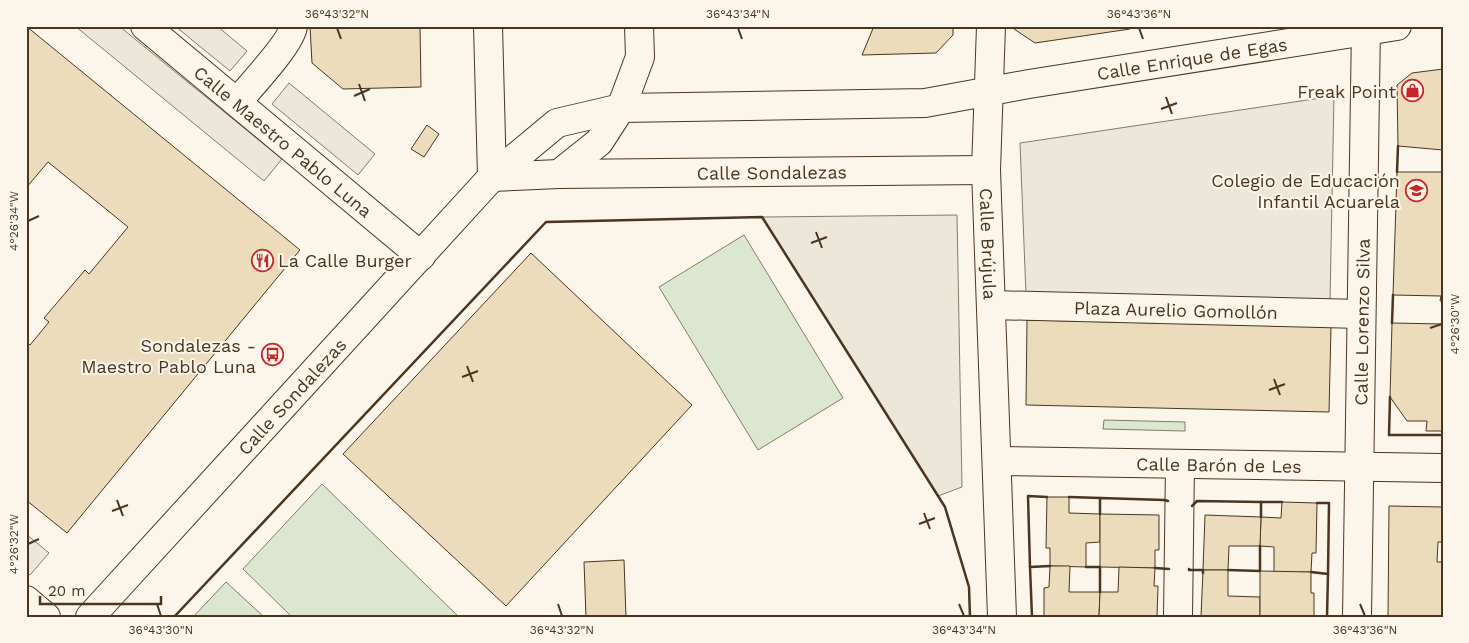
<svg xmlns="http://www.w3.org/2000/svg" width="1469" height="643" viewBox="0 0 1469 643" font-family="'Work Sans',sans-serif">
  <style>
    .green { fill: #dce7d0; stroke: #887966 }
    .parking { fill: #ede7d9; stroke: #887966 }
    .building { fill: #ecdcbc; stroke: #4a3520 }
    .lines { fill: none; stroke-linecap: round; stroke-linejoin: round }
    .minor-casing { stroke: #4a3520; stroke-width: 30 }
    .major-casing { stroke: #4a3520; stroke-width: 30 }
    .minor { stroke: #fbf6e9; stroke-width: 28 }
    .major { stroke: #fbf6e9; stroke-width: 28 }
    .wall { stroke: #4a3520; stroke-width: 2.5 }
    .ticks { fill: none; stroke: #4a3520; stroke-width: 2 }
    .labels { text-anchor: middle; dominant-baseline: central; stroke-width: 4; stroke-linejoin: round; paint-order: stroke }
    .street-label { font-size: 18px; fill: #4a3520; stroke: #fbf6e9 }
    .poi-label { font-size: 18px; fill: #4a3520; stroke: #fbf6e9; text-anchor: end }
    .neatline { fill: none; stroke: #4a3520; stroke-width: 2 }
    .ticks-label { font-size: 12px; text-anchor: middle; fill: #4a3520 }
  </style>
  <rect width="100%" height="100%" fill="#fbf6e9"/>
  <g class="green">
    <path d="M 744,235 L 843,398 L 758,450 L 659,287 Z"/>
    <path d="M 1104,420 L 1185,422 L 1185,431 L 1103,429 Z"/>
    <path d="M 322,484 L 459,617 L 292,617 L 243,569 Z"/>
    <path d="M 226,582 L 264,617 L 193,617 Z"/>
  </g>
  <g class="parking">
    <path d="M 75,26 L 119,26 L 282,159 L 264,181 Z"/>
    <path d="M 175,26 L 217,26 L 247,51 L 230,71 Z"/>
    <path d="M 289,83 L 375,154 L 358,175 L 272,104 Z"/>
    <path d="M 1334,96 L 1330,301 L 1027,320 L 1020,143 Z"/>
    <path d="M 957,215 L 962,487 L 938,496 L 762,217 Z"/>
    <path d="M 26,534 L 49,553 L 30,575 L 26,572 Z"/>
  </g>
  <g class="building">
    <path d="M 26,26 L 300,250 L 67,533 L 26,500 L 26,342 L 30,345 L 49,322 L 44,318 L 85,270 L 89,274 L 128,227 L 48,162 L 26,188 Z"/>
    <path d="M 310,26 L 420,26 L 421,87 L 343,89 L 312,63 Z"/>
    <path d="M 874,26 L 953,26 L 953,35 L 936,53 L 862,55 Z"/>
    <path d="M 1014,26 L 1130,26 L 1130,29 L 1035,43 L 1014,29 Z"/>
    <path d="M 1443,69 L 1443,150 L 1398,146 L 1397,85 L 1412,73 Z"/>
    <path d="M 427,125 L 439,134 L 424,157 L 411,149 Z"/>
    <path d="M 1397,172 L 1443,172 L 1443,301 L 1440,301 L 1441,296 L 1393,295 Z"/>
    <path d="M 531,253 L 692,405 L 506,606 L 343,454 Z"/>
    <path d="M 1027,320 L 1331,327 L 1329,412 L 1026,405 Z"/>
    <path d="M 1392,323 L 1443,324 L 1443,431 L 1426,431 L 1427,421 L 1407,421 L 1390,397 Z"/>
    <path d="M 1047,497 L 1069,497 L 1069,513 L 1100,514 L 1100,542 L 1086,543 L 1086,567 L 1050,566 L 1050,548 L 1046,548 Z"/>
    <path d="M 1282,502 L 1317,503 L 1316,553 L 1312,553 L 1311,572 L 1274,572 L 1274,547 L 1260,546 L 1261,517 L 1281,518 Z"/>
    <path d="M 1389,506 L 1443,507 L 1443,542 L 1438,542 L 1437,562 L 1443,562 L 1443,617 L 1388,617 Z"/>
    <path d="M 1100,514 L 1159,515 L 1159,550 L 1155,550 L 1155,568 L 1100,567 Z"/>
    <path d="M 1205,515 L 1261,517 L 1260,546 L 1229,546 L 1228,570 L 1203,570 Z"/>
    <path d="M 624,560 L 626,617 L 586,617 L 584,562 Z"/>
    <path d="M 1050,566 L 1070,566 L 1069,592 L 1100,592 L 1099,617 L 1044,617 L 1044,588 L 1049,587 Z"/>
    <path d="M 1119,567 L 1155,568 L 1154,586 L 1158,586 L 1157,617 L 1099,617 L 1100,592 L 1118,592 Z"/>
    <path d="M 1203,570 L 1228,570 L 1228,596 L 1260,597 L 1260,617 L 1201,617 Z"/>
    <path d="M 1260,571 L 1311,572 L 1311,593 L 1314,593 L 1314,617 L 1260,617 Z"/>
  </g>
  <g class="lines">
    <defs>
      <g id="minor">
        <path id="s1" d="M 145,26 L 421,256"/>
        <path id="s2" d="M 488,26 L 492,177 L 559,174 L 986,170"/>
        <path id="s3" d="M 991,26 L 986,170 L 1002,617"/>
        <path d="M 237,102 C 248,89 293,41 293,26"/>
        <path d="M 559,174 L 599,142 L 621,108 L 640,57 L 639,26"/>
        <path id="s4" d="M 991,305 L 1361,314"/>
        <path id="s5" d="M 997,461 L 1443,468"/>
        <path d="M 26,600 L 46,617"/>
        <path d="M 1178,617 L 1180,464"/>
        <path id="s6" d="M 1357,617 L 1366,26"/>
      </g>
      <g id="major">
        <path id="s7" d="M 90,617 L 492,177 L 557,123 L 621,108 L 925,103 L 1029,84 L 1397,26"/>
      </g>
    </defs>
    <use href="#minor" class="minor-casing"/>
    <use href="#major" class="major-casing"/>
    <use href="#minor" class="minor"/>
    <use href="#major" class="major"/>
    <g class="wall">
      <path d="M 1397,172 L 1398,146"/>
      <path d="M 1392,323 L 1393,295"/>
      <path d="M 1390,397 L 1389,435 L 1443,435"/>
      <path d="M 1069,497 L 1100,498"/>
      <path d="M 1317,503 L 1329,503 L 1328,574"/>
      <path d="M 1192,506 L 1197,501 L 1261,502"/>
      <path d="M 1100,514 L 1100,498 L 1164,500 L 1168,501"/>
      <path d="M 1261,517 L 1261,502 L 1282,502"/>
      <path d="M 1030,567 L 1028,496 L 1047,497"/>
      <path d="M 1086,567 L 1100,567 L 1100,592"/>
      <path d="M 1155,568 L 1169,569"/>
      <path d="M 1189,569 L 1189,570 L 1203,570 L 1203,573"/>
      <path d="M 1228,570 L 1260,571 L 1260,546"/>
      <path d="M 1311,572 L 1328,574 L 1327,617"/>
      <path d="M 174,617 L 546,222 L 762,217 L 945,507 L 969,587 L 970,617"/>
      <path d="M 1032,617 L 1030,567 L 1050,566"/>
    </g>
  </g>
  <path class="ticks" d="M 337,28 L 341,39M 738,28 L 742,39M 1139,28 L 1143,39M 359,84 L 365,101M 354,96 L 370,89M 1166,97 L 1172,114M 1161,109 L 1177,103M 28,221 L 39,216M 816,232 L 822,248M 811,243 L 827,237M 1430,328 L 1442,324M 467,366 L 473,382M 462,377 L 478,371M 1274,379 L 1280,395M 1269,390 L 1285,384M 117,500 L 123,516M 112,511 L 128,505M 924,513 L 930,529M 919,524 L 935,518M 28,544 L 39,539M 157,604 L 161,616M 558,604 L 562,616M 959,604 L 964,616M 1360,604 L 1365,616"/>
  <defs>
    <symbol id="shop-ring" viewBox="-11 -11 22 22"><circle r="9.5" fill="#fbf6e9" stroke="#c62828" stroke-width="1.5"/><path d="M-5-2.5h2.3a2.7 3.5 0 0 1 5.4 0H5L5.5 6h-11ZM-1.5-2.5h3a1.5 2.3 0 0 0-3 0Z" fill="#c62828"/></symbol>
    <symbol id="school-ring" viewBox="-11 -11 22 22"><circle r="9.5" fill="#fbf6e9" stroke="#c62828" stroke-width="1.5"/><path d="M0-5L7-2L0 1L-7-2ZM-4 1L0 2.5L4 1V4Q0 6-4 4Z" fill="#c62828"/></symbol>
    <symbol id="restaurant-ring" viewBox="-11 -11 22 22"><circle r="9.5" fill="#fbf6e9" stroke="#c62828" stroke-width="1.5"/><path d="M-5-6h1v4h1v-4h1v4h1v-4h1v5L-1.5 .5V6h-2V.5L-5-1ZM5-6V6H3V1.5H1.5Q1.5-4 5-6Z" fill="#c62828"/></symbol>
    <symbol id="bus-ring" viewBox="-11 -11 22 22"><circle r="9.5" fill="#fbf6e9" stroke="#c62828" stroke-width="1.5"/><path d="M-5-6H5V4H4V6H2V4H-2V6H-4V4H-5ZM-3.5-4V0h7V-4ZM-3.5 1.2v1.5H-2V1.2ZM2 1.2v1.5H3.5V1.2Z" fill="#c62828"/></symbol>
  </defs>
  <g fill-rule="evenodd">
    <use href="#shop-ring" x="1400" y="78" width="25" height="25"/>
    <use href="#school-ring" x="1404" y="178" width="25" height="25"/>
    <use href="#restaurant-ring" x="250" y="248" width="25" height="25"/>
    <use href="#bus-ring" x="260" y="342" width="25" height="25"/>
  </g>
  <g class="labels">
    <g class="street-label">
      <text stroke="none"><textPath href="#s7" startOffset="1321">Calle Enrique de Egas</textPath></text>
      <text stroke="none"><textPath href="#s1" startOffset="180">Calle Maestro Pablo Luna</textPath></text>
      <text stroke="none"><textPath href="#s2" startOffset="431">Calle Sondalezas</textPath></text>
      <text stroke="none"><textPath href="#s3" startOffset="218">Calle Brújula</textPath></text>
      <text stroke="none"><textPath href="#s4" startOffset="185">Plaza Aurelio Gomollón</textPath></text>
      <text stroke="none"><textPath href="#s6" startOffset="295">Calle Lorenzo Silva</textPath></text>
      <text stroke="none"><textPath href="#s7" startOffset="299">Calle Sondalezas</textPath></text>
      <text stroke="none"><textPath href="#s5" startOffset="222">Calle Barón de Les</textPath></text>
    </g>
    <g class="poi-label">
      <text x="1396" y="91">Freak Point</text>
      <text x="1400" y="180">Colegio de Educación<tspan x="1400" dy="21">Infantil Acuarela</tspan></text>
      <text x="278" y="260" text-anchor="start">La Calle Burger</text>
      <text x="256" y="345">Sondalezas -<tspan x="256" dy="21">Maestro Pablo Luna</tspan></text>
    </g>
  </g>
  <rect width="1469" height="643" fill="none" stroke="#fbf6e9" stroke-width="55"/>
  <path d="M40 596v8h121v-8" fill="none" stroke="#4a3520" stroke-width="2.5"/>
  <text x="48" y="596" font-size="15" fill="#4a3520" stroke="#fbf6e9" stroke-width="4" paint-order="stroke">20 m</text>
  <rect x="28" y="28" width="1414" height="588" class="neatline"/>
  <g class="ticks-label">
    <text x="337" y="18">36°43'32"N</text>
    <text x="738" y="18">36°43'34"N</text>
    <text x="1139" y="18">36°43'36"N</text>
    <text transform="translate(14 221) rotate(-90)" y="4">4°26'34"W</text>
    <text transform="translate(1455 324) rotate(-90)" y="4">4°26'30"W</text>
    <text transform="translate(14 544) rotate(-90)" y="4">4°26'32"W</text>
    <text x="161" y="634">36°43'30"N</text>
    <text x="562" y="634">36°43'32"N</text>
    <text x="964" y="634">36°43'34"N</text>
    <text x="1365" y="634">36°43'36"N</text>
  </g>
</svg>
